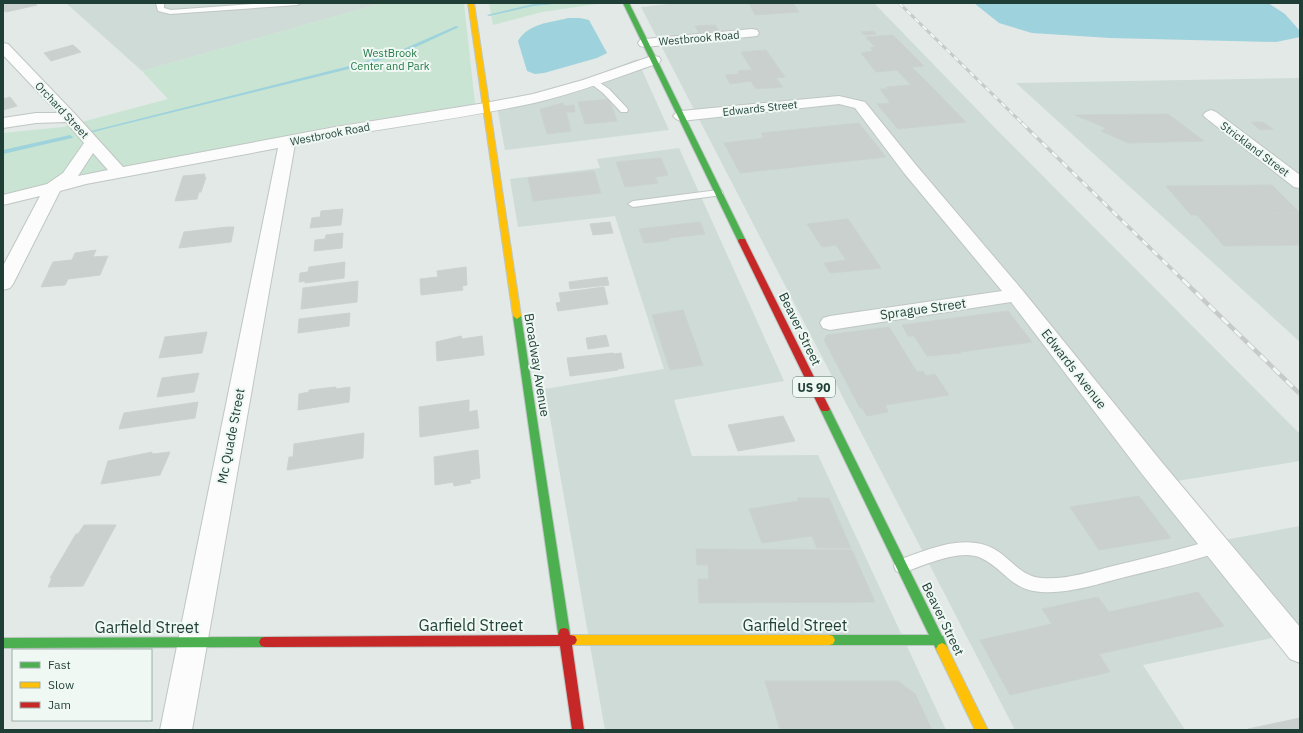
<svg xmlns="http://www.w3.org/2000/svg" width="1303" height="733" viewBox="0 0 1303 733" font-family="'IBM Plex Sans',sans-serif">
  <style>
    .built { fill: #cfdbd6 }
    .green { fill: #c9e4d2 }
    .water { fill: #9ed2dc }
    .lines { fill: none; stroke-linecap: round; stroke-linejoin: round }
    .stream { fill: #9ed2dc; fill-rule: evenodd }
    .building { fill: #c9d0cd; stroke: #cbd2cf }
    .lane-casing { stroke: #bfc6c3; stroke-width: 2 }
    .street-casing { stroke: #bfc6c3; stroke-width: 2 }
    .fast-casing { stroke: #bdc7c3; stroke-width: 2 }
    .slow-casing { stroke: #bdc7c3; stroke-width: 2 }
    .jam-casing { stroke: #bdc7c3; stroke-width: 2 }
    .lane { fill: #fbfcfb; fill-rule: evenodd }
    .street { fill: #fbfcfb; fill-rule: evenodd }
    .fast { fill: #4caf50; fill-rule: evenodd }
    .slow { fill: #ffc107; fill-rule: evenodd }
    .jam { fill: #c62828; fill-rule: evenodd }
    .rail-far2-casing { stroke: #c6cac9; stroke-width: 3 }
    .rail-far1-casing { stroke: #c6cac9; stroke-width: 3.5 }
    .rail-casing { stroke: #c6cac9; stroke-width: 4.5 }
    .rail-far2 { stroke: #f0f8f4; stroke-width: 2; stroke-dasharray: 5.5; stroke-linecap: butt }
    .rail-far1 { stroke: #f0f8f4; stroke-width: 2.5; stroke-dasharray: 7; stroke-linecap: butt }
    .rail { stroke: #f0f8f4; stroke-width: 3; stroke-dasharray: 9; stroke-linecap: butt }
    .labels { text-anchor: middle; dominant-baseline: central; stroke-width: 4; stroke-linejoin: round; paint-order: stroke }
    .far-street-label { font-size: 11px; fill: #1e3e36; stroke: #f0f8f4 }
    .far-park-label { font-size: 11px; fill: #257847; stroke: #f0f8f4 }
    .shield { fill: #f0f8f4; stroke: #5d766f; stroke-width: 1 }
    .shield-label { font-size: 12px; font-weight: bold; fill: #1e3e36 }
    .street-label { font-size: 13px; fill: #1e3e36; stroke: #f0f8f4 }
    .near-street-label { font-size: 16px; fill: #1e3e36; stroke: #f0f8f4 }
  </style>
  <rect width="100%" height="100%" fill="#e2e9e6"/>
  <g class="built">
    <path d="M 66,3 L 382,3 L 142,71 Z"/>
    <path d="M 679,3 L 874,3 L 995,128 L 1300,434 L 1300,461 L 1177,481 L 1224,540 L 1300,526 L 1300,632 L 1143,665 L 1185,730 L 1015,730 L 641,7 Z"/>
    <path d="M 637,59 L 669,130 L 505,150 L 496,101 L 534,94 L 588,79 Z"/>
    <path d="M 1300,78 L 1300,342 L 1016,83 Z"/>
    <path d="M 679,148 L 784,381 L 674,400 L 692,456 L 818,455 L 946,730 L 605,730 L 545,389 L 664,369 L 615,216 L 518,227 L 510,179 L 600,168 L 597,159 Z"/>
  </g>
  <g class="green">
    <path d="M 382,3 L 464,3 L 475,104 L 333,126 L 3,197 L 3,133 L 63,127 L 168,99 L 142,71 Z"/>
    <path d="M 489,3 L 596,3 L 597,4 L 542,12 L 493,25 Z"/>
  </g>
  <g class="water">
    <path d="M 974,3 L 1268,3 L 1285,14 L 1300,31 L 1300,37 L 1276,42 L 1110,38 L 1032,33 L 999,23 Z"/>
    <path d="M 568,18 L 580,18 L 589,20 L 607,53 L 597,58 L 544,73 L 535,74 L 527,71 L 518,41 C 529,23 549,23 568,18 Z"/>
  </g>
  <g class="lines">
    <g class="stream">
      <path d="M 542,3 L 557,3 L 555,4 L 533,6 L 489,16 L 487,15 L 533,4 Z"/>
      <path d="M 456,26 L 459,27 L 403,53 L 361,66 L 93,132 L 91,131 L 357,64 L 399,51 Z"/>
      <path d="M 70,135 L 73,137 L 72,138 L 3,154 L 3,150 Z"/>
    </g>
  </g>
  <g class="building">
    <path d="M 13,3 L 35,3 L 37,5 L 6,12 L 3,10 L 3,5 Z"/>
    <path d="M 749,3 L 793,3 L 799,12 L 755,15 Z"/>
    <path d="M 715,25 L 719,31 L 699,33 L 695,26 Z"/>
    <path d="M 874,31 L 876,34 L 864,35 L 861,32 Z"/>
    <path d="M 893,35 L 924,66 L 912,67 L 966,122 L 898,129 L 877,104 L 890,103 L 880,89 L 888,89 L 886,87 L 911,85 L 897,70 L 876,72 L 861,53 L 873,51 L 870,48 L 875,47 L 866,37 Z"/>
    <path d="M 73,45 L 81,52 L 51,61 L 44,53 Z"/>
    <path d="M 766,50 L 785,77 L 776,78 L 783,87 L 756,89 L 751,81 L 730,84 L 725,75 L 739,74 L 738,71 L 752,70 L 741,52 Z"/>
    <path d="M 10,97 L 17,106 L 3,110 L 3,99 Z"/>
    <path d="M 609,99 L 617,121 L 585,124 L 578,102 Z"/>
    <path d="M 563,103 L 564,106 L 574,105 L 575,112 L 566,112 L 571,131 L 547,134 L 540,109 Z"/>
    <path d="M 1168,114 L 1204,141 L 1128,143 L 1101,131 L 1106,128 L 1075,115 Z"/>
    <path d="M 1251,122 L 1263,122 L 1273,129 L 1260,130 Z"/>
    <path d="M 859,123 L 886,157 L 740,173 L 724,143 L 764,138 L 761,133 Z"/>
    <path d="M 661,158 L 668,175 L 655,177 L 658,183 L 625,187 L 616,162 Z"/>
    <path d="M 594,171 L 601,193 L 533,201 L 528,178 Z"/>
    <path d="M 205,174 L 204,177 L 206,177 L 201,192 L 199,192 L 197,199 L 175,201 L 183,176 Z"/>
    <path d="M 1272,185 L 1300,213 L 1191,215 L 1166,186 Z"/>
    <path d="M 343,209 L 341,225 L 310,228 L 312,218 L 320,217 L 321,211 Z"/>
    <path d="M 1300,213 L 1300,245 L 1224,246 L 1197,215 Z"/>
    <path d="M 848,219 L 881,268 L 830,273 L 824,263 L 846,260 L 836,245 L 822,247 L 807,224 Z"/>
    <path d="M 610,222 L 613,233 L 593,235 L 590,224 Z"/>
    <path d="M 700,222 L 705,234 L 668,238 L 669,240 L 655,242 L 644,243 L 639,229 Z"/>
    <path d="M 227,227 L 234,227 L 231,242 L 179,248 L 184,232 Z"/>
    <path d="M 343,233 L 342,248 L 314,251 L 315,240 L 325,239 L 326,235 Z"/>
    <path d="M 96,250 L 93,257 L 108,256 L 100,275 L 68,279 L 65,285 L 41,287 L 53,262 L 72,260 L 75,253 Z"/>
    <path d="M 345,262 L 344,278 L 305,283 L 305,281 L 299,282 L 300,273 L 308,272 L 309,267 Z"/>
    <path d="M 466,267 L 467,285 L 462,286 L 463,290 L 421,295 L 420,279 L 438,277 L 437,271 Z"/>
    <path d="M 607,277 L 609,285 L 570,289 L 569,282 Z"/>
    <path d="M 358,281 L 357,302 L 301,309 L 303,288 Z"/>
    <path d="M 604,287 L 608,304 L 558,311 L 556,303 L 561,302 L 559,293 Z"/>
    <path d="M 683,310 L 703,365 L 670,370 L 652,315 Z"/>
    <path d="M 1008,311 L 1032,342 L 960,352 L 961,353 L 927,356 L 914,336 L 908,336 L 902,325 Z"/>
    <path d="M 350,313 L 349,326 L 298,333 L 299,319 Z"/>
    <path d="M 889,327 L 917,372 L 923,371 L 926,376 L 935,374 L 949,395 L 885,405 L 888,412 L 867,416 L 862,408 L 860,408 L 824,340 L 827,335 Z"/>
    <path d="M 207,332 L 202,353 L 159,358 L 165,337 Z"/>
    <path d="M 606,335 L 609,346 L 588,349 L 586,338 Z"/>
    <path d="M 461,336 L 462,339 L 482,336 L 484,355 L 437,361 L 436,342 Z"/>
    <path d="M 613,353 L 614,354 L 621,353 L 624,368 L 618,369 L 618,370 L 570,376 L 567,358 Z"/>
    <path d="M 199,373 L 194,392 L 157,397 L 162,378 Z"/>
    <path d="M 336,387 L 336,389 L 350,387 L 349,402 L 298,410 L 299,394 L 309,392 L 309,390 Z"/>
    <path d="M 469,400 L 469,412 L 477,410 L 479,428 L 420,437 L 419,407 Z"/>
    <path d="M 198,402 L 195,418 L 119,429 L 124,413 Z"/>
    <path d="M 783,416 L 795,441 L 738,451 L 728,425 Z"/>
    <path d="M 364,433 L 363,458 L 287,470 L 289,457 L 293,457 L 294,444 Z"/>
    <path d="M 478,450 L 480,478 L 470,480 L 471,483 L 454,486 L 453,482 L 435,485 L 434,457 Z"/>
    <path d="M 152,452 L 152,454 L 170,452 L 160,475 L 101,484 L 108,461 Z"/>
    <path d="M 1139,496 L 1171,538 L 1099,550 L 1070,507 Z"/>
    <path d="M 797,498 L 829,498 L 851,548 L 817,548 L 812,536 L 762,543 L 749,509 L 799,501 Z"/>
    <path d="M 84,525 L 116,525 L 83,586 L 48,587 L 52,578 L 50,578 L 76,534 L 78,534 Z"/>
    <path d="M 696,549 L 852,550 L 875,602 L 699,603 L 698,579 L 709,579 L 708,565 L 697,565 Z"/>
    <path d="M 1198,592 L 1224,626 L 1099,654 L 1110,672 L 1010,695 L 980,640 L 1052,624 L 1042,609 L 1098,597 L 1109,612 Z"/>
    <path d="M 765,681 L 898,681 L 915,694 L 932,730 L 780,730 Z"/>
    <path d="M 1300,718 L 1300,730 L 1249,730 L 1248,729 Z"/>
  </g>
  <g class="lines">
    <defs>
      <g id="lane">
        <path d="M 156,3 L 164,3 L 164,8 L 171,10 L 266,3 L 301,3 L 297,5 L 170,14 L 158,11 Z"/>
        <path d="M 593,78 L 609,89 L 627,108 L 628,110 L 627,112 L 621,112 L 603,93 L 590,83 L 589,81 Z"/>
        <path d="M 718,190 L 722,191 L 723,193 L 722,195 L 633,207 L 628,204 L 633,201 Z"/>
        <path d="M 1216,539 L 1222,541 L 1224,546 L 1222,551 C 1190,562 1157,569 1125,577 C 1097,584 1069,594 1041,592 C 1010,590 1005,569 981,558 C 960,548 923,566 902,573 L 896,571 L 894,566 L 896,561 C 930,549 971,529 1003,555 C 1015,565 1025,577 1041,578 C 1066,580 1089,572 1113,566 C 1147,558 1182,549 1216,539 Z"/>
      </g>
      <g id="street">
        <path d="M 752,29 L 757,30 L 759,33 L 757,36 L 645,47 L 640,46 L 638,43 L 640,40 L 645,39 Z"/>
        <path d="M 3,43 L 8,44 L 75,114 L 123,167 L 335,127 L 485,103 L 533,94 L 583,80 L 649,57 L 654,56 L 659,57 L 661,60 L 659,63 C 618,77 577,93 534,103 C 455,120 374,129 295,144 L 192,730 L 160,730 L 278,148 L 86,184 L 60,191 L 13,284 L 10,288 L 3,290 L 3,266 L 40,196 L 3,205 L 3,195 L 47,184 L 63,173 L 84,143 L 66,122 L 36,123 L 3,128 L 3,118 L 36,113 L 58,113 L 3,55 ZM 93,153 L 108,170 L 78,176 Z"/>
        <path d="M 839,96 L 865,102 L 916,165 L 1023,291 L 1160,460 L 1300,627 L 1300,663 L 1290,659 L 1142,474 L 1011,302 L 830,330 L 823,328 L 820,323 L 823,318 L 830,316 L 1002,291 L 904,173 L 855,108 L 839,104 L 681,121 L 676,119 L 673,116 L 676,113 L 681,111 Z"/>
        <path d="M 1211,110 L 1216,112 L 1300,175 L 1300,188 L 1294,187 L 1206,118 L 1203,115 L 1206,112 Z"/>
      </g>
      <g id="fast">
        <path d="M 623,3 L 629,3 L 746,241 L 745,243 L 739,243 L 738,241 Z"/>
        <path d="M 517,313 L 521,316 L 570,633 L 568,637 L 564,638 L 560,637 L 558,633 L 513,316 Z"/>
        <path d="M 825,406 L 828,407 L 830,409 L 942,636 L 943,636 L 948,649 L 946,653 L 942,655 L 938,653 L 934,645 L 829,645 L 825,644 L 823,640 L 825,636 L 829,635 L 929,635 L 820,409 L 822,407 Z"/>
        <path d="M 265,637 L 269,638 L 271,642 L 269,646 L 265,647 L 3,648 L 3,638 Z"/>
      </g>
      <g id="slow">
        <path d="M 468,3 L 474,3 L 521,316 L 517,319 L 513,316 Z"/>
        <path d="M 571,635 L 829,635 L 833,636 L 835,640 L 833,644 L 829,645 L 571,645 L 567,644 L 565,640 L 567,636 Z"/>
        <path d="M 942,643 L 946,645 L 988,730 L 975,730 L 936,649 L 938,645 Z"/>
      </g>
      <g id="jam">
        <path d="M 739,239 L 745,239 L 830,409 L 828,411 L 822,411 L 820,409 L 738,241 Z"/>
        <path d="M 564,628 L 568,629 L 570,635 L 575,636 L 577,640 L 575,644 L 572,645 L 584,730 L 572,730 L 560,646 L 265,647 L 261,646 L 259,642 L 261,638 L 265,637 L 558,635 L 560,629 Z"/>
      </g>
    </defs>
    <use href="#lane" class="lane-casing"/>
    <use href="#street" class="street-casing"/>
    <use href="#fast" class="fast-casing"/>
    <use href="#slow" class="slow-casing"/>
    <use href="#jam" class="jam-casing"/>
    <use href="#lane" class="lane"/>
    <use href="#street" class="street"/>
    <use href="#fast" class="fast"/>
    <use href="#slow" class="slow"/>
    <use href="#jam" class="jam"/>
    <defs>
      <path id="rail-far2" d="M 899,3 L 1023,124"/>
      <path id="rail-far1" d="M 1022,123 L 1184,281"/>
      <path id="rail" d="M 1183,280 L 1300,394"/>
    </defs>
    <use href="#rail-far2" class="rail-far2-casing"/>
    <use href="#rail-far1" class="rail-far1-casing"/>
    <use href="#rail" class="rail-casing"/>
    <use href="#rail-far2" class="rail-far2"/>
    <use href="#rail-far1" class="rail-far1"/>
    <use href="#rail" class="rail"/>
  </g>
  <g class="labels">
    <g class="far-street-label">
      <text transform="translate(699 38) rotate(-5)">Westbrook Road</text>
      <text transform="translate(760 108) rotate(-6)">Edwards Street</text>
      <text transform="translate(62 110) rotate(47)">Orchard Street</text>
      <text transform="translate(330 134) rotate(-11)">Westbrook Road</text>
      <text transform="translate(1255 149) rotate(37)">Strickland Street</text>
    </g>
    <g class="far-park-label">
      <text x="390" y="53">WestBrook<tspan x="390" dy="13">Center and Park</tspan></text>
    </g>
    <rect class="shield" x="793" y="377" width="42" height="20" rx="3"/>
    <g class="shield-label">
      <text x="814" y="387">US 90</text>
    </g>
    <g class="street-label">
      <text transform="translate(923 309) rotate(-8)">Sprague Street</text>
      <text transform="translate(800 329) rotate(64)">Beaver Street</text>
      <text transform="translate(537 365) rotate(81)">Broadway Avenue</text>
      <text transform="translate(1074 369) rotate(52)">Edwards Avenue</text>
      <text transform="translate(231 436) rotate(-79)">Mc Quade Street</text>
      <text transform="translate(943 619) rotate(64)">Beaver Street</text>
    </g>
    <g class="near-street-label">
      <text x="471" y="625">Garfield Street</text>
      <text x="795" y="625">Garfield Street</text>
      <text x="147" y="627">Garfield Street</text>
    </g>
  </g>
  <rect width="1303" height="733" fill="none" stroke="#1e3e36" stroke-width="8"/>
  <rect x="12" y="649" width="140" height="72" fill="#f0f8f4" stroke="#9caea8"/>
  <rect x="20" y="662" width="20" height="6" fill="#4caf50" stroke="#9caea8"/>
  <text x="48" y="669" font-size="12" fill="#1e3e36">Fast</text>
  <rect x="20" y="682" width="20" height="6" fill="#ffc107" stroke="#9caea8"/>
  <text x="48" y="689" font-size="12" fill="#1e3e36">Slow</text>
  <rect x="20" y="702" width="20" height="6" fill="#c62828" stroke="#9caea8"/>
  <text x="48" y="709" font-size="12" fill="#1e3e36">Jam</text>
</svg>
